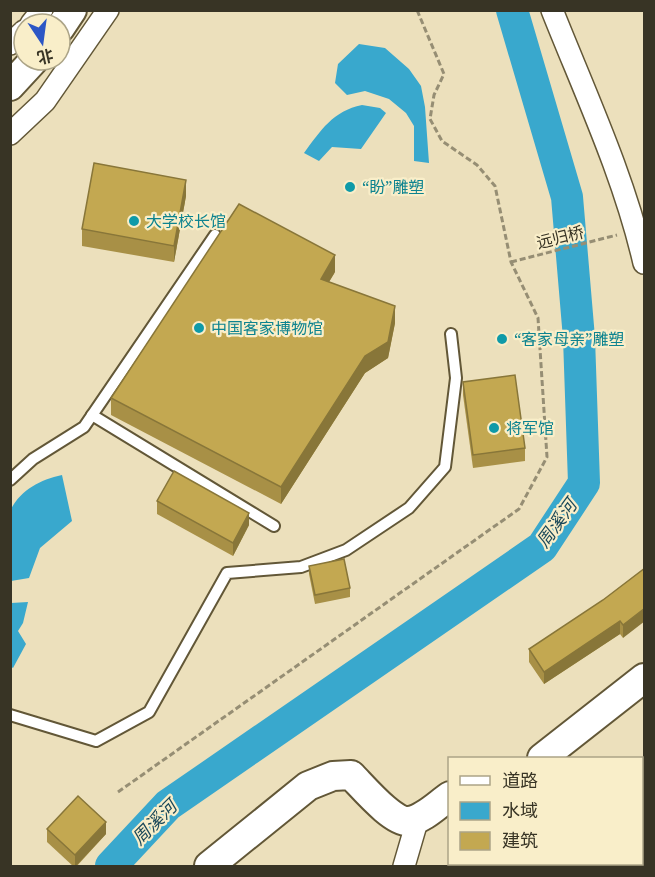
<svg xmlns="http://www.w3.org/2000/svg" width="655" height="877" viewBox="0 0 655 877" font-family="'Noto Serif','Noto Sans SC',serif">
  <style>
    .water { fill: #39a8cd }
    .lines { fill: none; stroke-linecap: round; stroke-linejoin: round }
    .river { stroke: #39a8cd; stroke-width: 32 }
    .lane-casing { stroke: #625737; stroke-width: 14 }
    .street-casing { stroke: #625737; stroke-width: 24 }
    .secondary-casing { stroke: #625737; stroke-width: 32 }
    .path { stroke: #968e74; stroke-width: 3; stroke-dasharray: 6 3; stroke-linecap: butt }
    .lane { stroke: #fff; stroke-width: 10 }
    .street { stroke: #fff; stroke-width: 21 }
    .secondary { stroke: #fff; stroke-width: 28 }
    .wall { fill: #a89046 }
    .shaded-wall { fill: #887639 }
    .building { fill: #c3a851; stroke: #887639; stroke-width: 1.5 }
    .culture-dot { fill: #0f9aa8; stroke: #f9eec9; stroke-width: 2 }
    .labels { text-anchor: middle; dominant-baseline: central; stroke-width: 4.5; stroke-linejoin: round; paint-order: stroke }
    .culture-label { font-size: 16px; fill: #0d838f; stroke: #f9eec9; text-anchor: start }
    .street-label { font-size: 16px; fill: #383425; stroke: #f9eec9 }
    .water-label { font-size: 18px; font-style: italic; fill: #1a4859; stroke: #f9eec9 }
  </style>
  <rect width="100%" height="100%" fill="#ece0bc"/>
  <g class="water">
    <path d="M 359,44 L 385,48 L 409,69 L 421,86 L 425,107 L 429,163 L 414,161 L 414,126 L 406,113 L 389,99 L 365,91 L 347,95 L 335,83 L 338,64 Z"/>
    <path d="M 362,105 L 380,108 L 386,113 L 361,149 L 332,147 L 319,161 L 304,153 C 321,130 333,111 362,105 Z"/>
    <path d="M 62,475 L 72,521 L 40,548 L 29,578 L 11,581 L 11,509 C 22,489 40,480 62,475 Z"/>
    <path d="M 28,602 L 23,623 L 18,631 L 26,644 L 13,668 L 10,666 L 11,603 Z"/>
  </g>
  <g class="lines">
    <path class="river" d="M 111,866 L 168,805 L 542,547 L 584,483 L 579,338 L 567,197 L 512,10"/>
    <defs>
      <g id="lane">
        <path d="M 92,415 L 274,526"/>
        <path d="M 10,480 L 33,459 L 84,427 L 215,235"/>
        <path d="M 10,715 L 96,741 L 149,712 L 227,573 L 301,567 L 346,550 L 409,508 L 445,467 L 456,378 L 451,334"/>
      </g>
      <g id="street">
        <path d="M 552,10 C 585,93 624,176 644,263"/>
        <path d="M 31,24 L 42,10"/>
        <path d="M 10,44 L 24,31"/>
        <path d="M 10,134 L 45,101 L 108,10"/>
        <path d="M 404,866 L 418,818"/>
      </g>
      <g id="secondary">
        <path d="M 60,28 L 72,10"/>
        <path d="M 10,86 L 34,60"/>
        <path d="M 542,758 L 644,678"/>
        <path d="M 209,866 L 308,786 L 333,776 L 351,775 C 363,787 394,824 409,821 C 424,819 438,804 450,796"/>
      </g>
    </defs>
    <use href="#lane" class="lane-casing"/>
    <use href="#street" class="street-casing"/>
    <use href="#secondary" class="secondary-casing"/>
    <g class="path">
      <path d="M 511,262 L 617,235"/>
      <path d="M 118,792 L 519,509 L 547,457 L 538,318 L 511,262 L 495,186 L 477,165 L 442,141 L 430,119 L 434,95 L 444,74 L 417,10"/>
    </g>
    <use href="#lane" class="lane"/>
    <use href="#street" class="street"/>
    <use href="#secondary" class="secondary"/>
  </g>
  <g class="wall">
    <path d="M 186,196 L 174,262 L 82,246 L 82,229 Z"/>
    <path d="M 335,272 L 329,282 L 395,323 L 388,358 L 365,373 L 281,504 L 111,415 L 111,398 Z"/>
    <path d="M 463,382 L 525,448 L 525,461 L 473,468 L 463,395 Z"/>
    <path d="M 157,501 L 249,525 L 233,556 L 157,514 Z"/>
    <path d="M 309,566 L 350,588 L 350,597 L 315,604 L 309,574 Z"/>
    <path d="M 645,568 L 623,638 L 620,634 L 544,684 L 529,662 L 529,649 L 603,600 Z"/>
    <path d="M 47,829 L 106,834 L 76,867 L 74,867 L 47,842 Z"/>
  </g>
  <g class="shaded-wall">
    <path d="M 186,180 L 186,196 L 174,262 L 174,246 Z"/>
    <path d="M 335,255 L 335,272 L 321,295 L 321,279 Z"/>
    <path d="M 395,306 L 395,323 L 388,358 L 365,373 L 281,504 L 281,487 Z"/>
    <path d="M 249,513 L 249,525 L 233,556 L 233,543 Z"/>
    <path d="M 645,608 L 645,621 L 623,638 L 623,625 Z"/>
    <path d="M 620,621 L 620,634 L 544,684 L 544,672 Z"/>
    <path d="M 106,822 L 106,834 L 75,867 L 75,855 Z"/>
  </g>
  <g class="building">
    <path d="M 94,163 L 186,180 L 174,246 L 82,229 Z"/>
    <path d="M 239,204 L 335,255 L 321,279 L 395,306 L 388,342 L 365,356 L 281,487 L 111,398 Z"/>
    <path d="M 515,375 L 525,448 L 473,455 L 463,382 Z"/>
    <path d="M 174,471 L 249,513 L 233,543 L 157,501 Z"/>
    <path d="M 344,559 L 350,588 L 315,595 L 309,566 Z"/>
    <path d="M 645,568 L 645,608 L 623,625 L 620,621 L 544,672 L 529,649 L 603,600 Z"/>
    <path d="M 78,796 L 106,822 L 75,855 L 47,829 Z"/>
    <path d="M 466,864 L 569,864 L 570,866 L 463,867 Z"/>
  </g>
  <g class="culture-dot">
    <circle cx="350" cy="187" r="6"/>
    <circle cx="134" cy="221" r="6"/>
    <circle cx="199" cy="328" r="6"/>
    <circle cx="502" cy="339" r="6"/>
    <circle cx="494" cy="428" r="6"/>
  </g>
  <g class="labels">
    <g class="culture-label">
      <text x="362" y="187">“盼”雕塑</text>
      <text x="146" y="221">大学校长馆</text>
      <text x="211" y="328">中国客家博物馆</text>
      <text x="514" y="339">“客家母亲”雕塑</text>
      <text x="506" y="428">将军馆</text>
    </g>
    <g class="street-label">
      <text transform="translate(560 237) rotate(-14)">远归桥</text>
    </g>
    <g class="water-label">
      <text transform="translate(556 523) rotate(-54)">周溪河</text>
      <text transform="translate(154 822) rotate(-45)">周溪河</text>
    </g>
  </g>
  <rect width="655" height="877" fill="none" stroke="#383425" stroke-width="24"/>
  <rect x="448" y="757" width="195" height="108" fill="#f9eec9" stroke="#aca487" stroke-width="1.5"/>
  <rect x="460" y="776" width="30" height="9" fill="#ffffff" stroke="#aca487" stroke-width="1.5"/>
  <text x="502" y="787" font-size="18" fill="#383425">道路</text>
  <rect x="460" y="802" width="30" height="18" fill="#39a8cd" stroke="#aca487" stroke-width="1.5"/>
  <text x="502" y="817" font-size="18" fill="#383425">水域</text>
  <rect x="460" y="832" width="30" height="18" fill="#c3a851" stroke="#aca487" stroke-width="1.5"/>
  <text x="502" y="847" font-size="18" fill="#383425">建筑</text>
  <g transform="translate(42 42) rotate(167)"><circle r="28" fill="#f9eec9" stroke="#aca487" stroke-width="1.5"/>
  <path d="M0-4.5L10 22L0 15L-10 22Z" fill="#2c56c5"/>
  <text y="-9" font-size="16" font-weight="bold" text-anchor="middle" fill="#383425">北</text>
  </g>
</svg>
